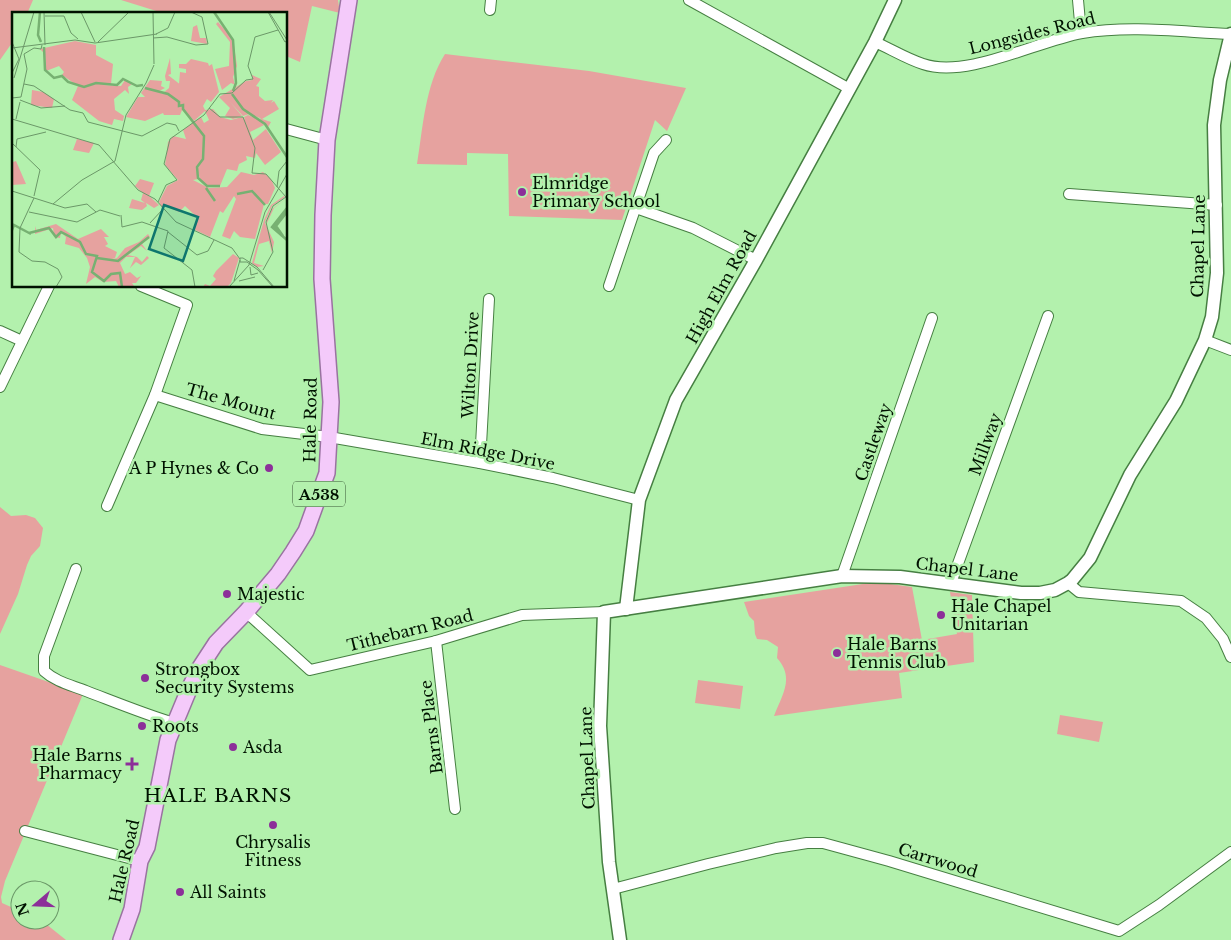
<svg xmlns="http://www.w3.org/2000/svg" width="1231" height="940" viewBox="0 0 1231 940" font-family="'Libre Baskerville',serif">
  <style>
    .green { fill: #e6a29f }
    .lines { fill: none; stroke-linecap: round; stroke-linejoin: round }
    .minor-casing { stroke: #467f42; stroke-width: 12 }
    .tertiary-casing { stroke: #467f42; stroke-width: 15 }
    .primary-casing { stroke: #9973a0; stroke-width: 18 }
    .minor { stroke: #fff; stroke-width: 10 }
    .tertiary { stroke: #fff; stroke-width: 12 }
    .primary { stroke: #f4cafa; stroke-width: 15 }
    .poi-dot { fill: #8c2f99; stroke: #b3f1ad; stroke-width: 2 }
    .labels { text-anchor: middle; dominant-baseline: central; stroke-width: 5; stroke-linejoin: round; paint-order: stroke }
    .shield { fill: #b3f1ad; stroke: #365534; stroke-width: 1 }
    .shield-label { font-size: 15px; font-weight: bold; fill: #001200 }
    .street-label { font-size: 16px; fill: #001200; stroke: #b3f1ad }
    .poi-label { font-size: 16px; fill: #001200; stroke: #b3f1ad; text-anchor: start }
    .quarter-label { font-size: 19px; letter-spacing: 1px; fill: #001200; stroke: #b3f1ad }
    .inset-river { fill: none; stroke: #77b172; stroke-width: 2.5 }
    .inset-road { fill: none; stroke: #6b9868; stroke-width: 1 }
    .view { fill: #0f766e; fill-opacity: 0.15; stroke: #0f766e; stroke-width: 2.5 }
    .inset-edge { fill: none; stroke: #001200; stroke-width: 2.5 }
  </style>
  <rect width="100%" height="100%" fill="#b3f1ad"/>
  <g class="green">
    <path d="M 0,0 L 33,0 L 27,14 L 14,14 L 14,40 L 0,60 Z"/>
    <path d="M 121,0 L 338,0 L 340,13 L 312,6 L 300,62 L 286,56 L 286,14 L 166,14 Z"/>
    <path d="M 445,54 L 589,71 L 686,88 L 667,131 L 655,120 L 622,220 L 509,216 L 508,154 L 467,153 L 467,165 L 417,164 C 423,128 425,85 445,54 Z"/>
    <path d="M 0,507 L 11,516 L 26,515 L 35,518 L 43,528 L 40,546 L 31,556 L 27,565 L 18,594 L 0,634 Z"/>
    <path d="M 876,582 L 912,587 L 922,640 L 957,634 L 950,592 L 972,595 L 974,662 L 899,673 L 902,698 L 774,716 C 782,695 795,678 777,658 L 778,647 L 767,640 L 757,639 L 755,634 L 754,621 L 749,616 L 744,602 Z"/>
    <path d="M 0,665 L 83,694 L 5,881 L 1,897 L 2,903 L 20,911 L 20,920 L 41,920 L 66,940 L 0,940 Z"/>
    <path d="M 698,680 L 743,686 L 740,709 L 695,703 Z"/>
    <path d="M 1060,715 L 1103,722 L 1099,742 L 1057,734 Z"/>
  </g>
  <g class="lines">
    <defs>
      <g id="minor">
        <path d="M 689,0 L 848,88"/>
        <path d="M 1078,0 L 1081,33"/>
        <path d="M 490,10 L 491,0"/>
        <path d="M 875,42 C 891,49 907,59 923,64 C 967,79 1037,41 1082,33 C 1131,25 1182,32 1231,34"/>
        <path d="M 286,129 L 327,140"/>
        <path d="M 1069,194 L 1217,205"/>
        <path d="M 636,208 L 693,228 L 756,260"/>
        <path d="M 609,286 L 654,153 L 666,140"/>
        <path d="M 0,331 L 22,341"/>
        <path d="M 1205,340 L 1231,350"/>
        <path d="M 0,387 L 49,286"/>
        <path d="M 155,395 L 262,429 L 329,437 L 480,463 L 553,478 L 639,500"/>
        <path d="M 480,463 L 489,299"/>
        <path d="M 107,506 L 155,395 L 187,305 L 141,286"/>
        <path d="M 76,569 L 44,656 L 44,671 C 56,682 71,685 86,691 C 115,702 144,714 174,723"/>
        <path d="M 842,576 L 932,318"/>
        <path d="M 951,583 L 1048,316"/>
        <path d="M 1068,583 L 1079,592 L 1181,601 L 1206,618 L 1223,639 L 1231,657"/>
        <path d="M 246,612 L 310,670 L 436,641 L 522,615 L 604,612"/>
        <path d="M 436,641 L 455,809"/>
        <path d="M 25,831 L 140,861"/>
        <path d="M 613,889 L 708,864 L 776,848 L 807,843 L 823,843 L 889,861 L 1119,931 L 1159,905 L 1231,852"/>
      </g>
      <g id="tertiary">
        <path d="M 626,609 L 639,500 L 676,400 L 756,260 L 875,42 L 895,0"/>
        <path d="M 620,940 L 609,862 L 600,726 L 604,612 L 842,576 L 900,577 L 1021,593 L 1040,593 L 1055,590 L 1068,583 L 1072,580 L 1090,558 L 1130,475 L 1176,401 L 1205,340 L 1212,317 L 1217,273 L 1214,125 L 1220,80 L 1231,34"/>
      </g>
      <path id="primary" d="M 121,940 L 132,909 L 140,861 L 147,847 L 168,740 L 190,687 L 199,669 L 216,643 L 246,612 L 278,574 L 293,552 L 306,531 L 327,473 L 331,402 L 322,279 L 323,215 L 327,140 L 349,0"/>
    </defs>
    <use href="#minor" class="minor-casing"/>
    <use href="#tertiary" class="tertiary-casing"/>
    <use href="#primary" class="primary-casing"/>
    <use href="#minor" class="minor"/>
    <use href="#tertiary" class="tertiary"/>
    <use href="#primary" class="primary"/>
  </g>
  <g class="poi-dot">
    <circle cx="522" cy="192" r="5"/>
    <circle cx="269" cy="468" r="5"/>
    <circle cx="227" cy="594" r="5"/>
    <circle cx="941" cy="615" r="5"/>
    <circle cx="837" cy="653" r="5"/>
    <circle cx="145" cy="678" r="5"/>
    <circle cx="142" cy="726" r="5"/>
    <circle cx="233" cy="747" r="5"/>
    <path d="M129.5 756.5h5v5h5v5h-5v5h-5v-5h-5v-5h5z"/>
    <circle cx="273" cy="825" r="5"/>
    <circle cx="180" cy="892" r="5"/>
  </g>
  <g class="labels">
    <rect class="shield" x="293" y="481.5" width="52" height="25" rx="4"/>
    <g class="shield-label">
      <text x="319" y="494">A538</text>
    </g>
    <g class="street-label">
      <text transform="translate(1032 33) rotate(-14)">Longsides Road</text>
      <text transform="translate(1198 246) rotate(-89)">Chapel Lane</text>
      <text transform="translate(721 287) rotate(-61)">High Elm Road</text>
      <text transform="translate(470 365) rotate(-87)">Wilton Drive</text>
      <text transform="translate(231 401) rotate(16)">The Mount</text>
      <text transform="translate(310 420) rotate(-89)">Hale Road</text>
      <text transform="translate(873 442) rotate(-71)">Castleway</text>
      <text transform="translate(985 444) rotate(-70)">Millway</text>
      <text transform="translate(488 451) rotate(11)">Elm Ridge Drive</text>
      <text transform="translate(967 569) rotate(7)">Chapel Lane</text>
      <text transform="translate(410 630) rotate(-14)">Tithebarn Road</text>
      <text transform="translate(431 727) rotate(-97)">Barns Place</text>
      <text transform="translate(587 758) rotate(-92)">Chapel Lane</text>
      <text transform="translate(938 860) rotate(17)">Carrwood</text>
      <text transform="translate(124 861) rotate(-77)">Hale Road</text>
    </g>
    <g class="poi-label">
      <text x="532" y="183">Elmridge<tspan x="532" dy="18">Primary School</tspan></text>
      <text x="259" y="468" text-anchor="end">A P Hynes &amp; Co</text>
      <text x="237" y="594">Majestic</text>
      <text x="951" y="606">Hale Chapel<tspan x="951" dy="18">Unitarian</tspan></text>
      <text x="847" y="644">Hale Barns<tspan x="847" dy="18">Tennis Club</tspan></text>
      <text x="155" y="669">Strongbox<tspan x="155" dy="18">Security Systems</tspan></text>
      <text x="152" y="726">Roots</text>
      <text x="243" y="747">Asda</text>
      <text x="122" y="755" text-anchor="end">Hale Barns<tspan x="122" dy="18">Pharmacy</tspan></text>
      <text x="273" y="842" text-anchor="middle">Chrysalis<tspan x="273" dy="18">Fitness</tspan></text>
      <text x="190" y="892">All Saints</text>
    </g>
    <g class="quarter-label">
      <text x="218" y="795">HALE BARNS</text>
    </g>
  </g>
  <g transform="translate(12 12)">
    <rect width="275" height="275" fill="#b3f1ad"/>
    <path d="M 206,10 L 221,27 L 225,54 L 221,65 L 223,73 L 219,71 L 210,78 L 203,57 L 217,54 L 218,30 L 204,12 ZM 185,13 L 188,26 L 194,26 L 195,32 L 179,29 L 181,15 ZM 63,29 L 84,33 L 84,43 L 101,52 L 99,72 L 91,73 L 109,74 L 113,68 L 120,72 L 116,75 L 117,82 L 113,78 L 102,87 L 103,98 L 112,104 L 111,109 L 102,107 L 100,113 L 87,109 L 60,88 L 66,74 L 50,63 L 52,60 L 47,54 L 34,59 L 33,42 L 28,37 ZM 158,46 L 159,62 L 156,63 L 174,77 L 167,72 L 168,60 L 174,61 L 174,57 L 167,56 L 167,52 L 174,52 L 179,47 L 196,51 L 197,54 L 200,52 L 207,80 L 199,90 L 195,87 L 191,94 L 193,98 L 201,97 L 208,105 L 219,108 L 230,105 L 233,108 L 232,105 L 236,103 L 246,107 L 252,113 L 238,120 L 241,128 L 254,117 L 269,140 L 253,153 L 244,141 L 243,146 L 234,144 L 235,148 L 227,152 L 225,159 L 215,157 L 208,174 L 197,175 L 189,170 L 185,157 L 188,153 L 184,156 L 186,167 L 181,168 L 197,176 L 215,175 L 229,160 L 242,163 L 251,160 L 259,167 L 263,176 L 256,192 L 252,192 L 243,227 L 228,225 L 222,219 L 218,227 L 210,224 L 224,187 L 222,184 L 211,201 L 208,199 L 198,225 L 181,217 L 186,206 L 173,194 L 167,200 L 154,194 L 150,196 L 147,190 L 155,174 L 166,168 L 153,153 L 156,130 L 161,124 L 174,127 L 171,118 L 189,105 L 192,111 L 197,108 L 193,99 L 182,109 L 170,98 L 168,103 L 152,103 L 151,101 L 133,109 L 114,105 L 126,85 L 133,85 L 129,81 L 138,68 L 150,69 L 149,74 L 153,76 L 147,79 L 150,82 L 157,76 L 158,69 L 154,69 L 153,64 ZM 240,63 L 249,67 L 244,74 L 247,75 L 247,84 L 253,89 L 261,88 L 259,91 L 262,89 L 267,97 L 250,107 L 259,110 L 255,117 L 248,106 L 237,102 L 231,104 L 218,90 L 230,104 L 221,107 L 213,104 L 218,96 L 207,85 L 234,69 L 240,68 ZM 20,78 L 31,80 L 42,87 L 40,96 L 19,93 ZM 65,127 L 82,131 L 77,141 L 61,138 ZM 0,144 L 1,150 L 4,149 L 14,172 L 0,173 ZM 128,167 L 142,171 L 137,184 L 147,193 L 142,196 L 134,191 L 135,194 L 130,198 L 117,196 L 120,187 L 133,191 L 129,188 L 131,181 L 123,174 ZM 272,184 L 273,185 L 260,194 L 253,210 L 253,213 L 260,197 L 275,186 L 262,196 L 254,213 L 262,230 L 260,241 L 257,229 L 247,232 L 242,251 L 252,254 L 245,255 L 240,251 L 252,208 L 259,193 ZM 44,212 L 66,227 L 89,217 L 97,225 L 92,225 L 96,232 L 93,234 L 105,240 L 103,246 L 98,248 L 105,246 L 113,236 L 127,230 L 136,222 L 138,225 L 130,232 L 135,239 L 129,234 L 116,243 L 125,245 L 130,250 L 135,244 L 137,246 L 129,253 L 124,250 L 118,256 L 123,245 L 114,245 L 108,251 L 113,262 L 118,260 L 125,266 L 129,264 L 124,271 L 120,271 L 122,274 L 138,275 L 107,275 L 104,269 L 91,270 L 83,265 L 74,272 L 78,255 L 75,246 L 67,236 L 53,232 L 54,225 L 49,220 L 48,226 L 42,225 L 41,216 L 23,222 L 23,214 L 24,218 ZM 221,242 L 227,246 L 219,271 L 215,275 L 191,275 L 193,272 L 198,274 L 204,267 L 201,264 L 204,259 Z" fill="#e6a29f"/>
    <path class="inset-river" d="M 28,0 L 26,23 L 29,30M 202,0 L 221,28 L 224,71 L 221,79M 32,35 L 33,58 L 42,66 L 50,64 L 56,70 L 72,75 L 84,71 L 105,73 L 111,67 L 125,74 L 131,73M 133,76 L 156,82 L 167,90 L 167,94 L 171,93 L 171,97 L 192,124 L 191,147 L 185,155 L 186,166 L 195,174 L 208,174M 220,82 L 231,97 L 253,112 L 275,145M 194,176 L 203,189M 225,182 L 240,179 L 253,193M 275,196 L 260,215 L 275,228M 0,218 L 2,213 L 19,222M 17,221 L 37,216 L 44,225 L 49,220 L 68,230 L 74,242 L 85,244 L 80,260 L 92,269 L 99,262 L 108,261 L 110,275M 270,224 L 262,214 L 275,198M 271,224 L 264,214 L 275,200M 85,246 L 106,249 L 137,225"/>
    <path class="inset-road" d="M 32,0 L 33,33M 69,0 L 83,30M 141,0 L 142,52M 256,0 L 273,30 L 275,29M 257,0 L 275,28M 33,4 L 52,4 L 59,21 L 66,27M 144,22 L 156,16 L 163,0M 141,26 L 155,25 L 184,33 L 196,32 L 190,5 L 179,0M 0,30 L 7,47 L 0,61M 86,30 L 117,0M 0,36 L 63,28 L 83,31 L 145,22M 2,66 L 22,0M 12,72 L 22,74 L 58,98 L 71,101 L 76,110 L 130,124 L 155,111 L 164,113 L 167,119M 0,86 L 9,85 L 15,57 L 12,42 L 22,36 L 29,37 L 30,33M 8,88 L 29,96 L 53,94M 197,96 L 208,105 L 231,105 L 243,136 L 240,161 L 254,162 L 274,185M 0,107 L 87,133 L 126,178 L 143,187 L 164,210 L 220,236 L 228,247M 4,107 L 8,90M 0,131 L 28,158 L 22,184M 4,135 L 5,127 L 34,120M 265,175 L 267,159 L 275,149M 0,179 L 41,192 L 70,168 L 103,149 L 114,103 L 134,71 L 142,53M 22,186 L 8,216 L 7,240 L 20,249 L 33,250 L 46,257 L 50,265 L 44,275M 146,190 L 154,173 L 165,168 L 152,152 L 158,127 L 192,103 L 208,82 L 220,81 L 234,68 L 241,67 L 236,54 L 243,25 L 266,18M 41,192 L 53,196 L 75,192 L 84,200M 17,200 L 65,210 L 88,198 L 108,204M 109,203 L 110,215 L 130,210 L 156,219 L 152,236 L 180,258 L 183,275M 138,211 L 151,197M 156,220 L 185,243 L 196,239 L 202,228M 238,255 L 239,263 L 246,261M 251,258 L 261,240 L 254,210 L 261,194 L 274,185M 222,269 L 228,248M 227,269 L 243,265M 217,275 L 237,253 L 253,200 L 275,162M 261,275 L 246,258 L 235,250 L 228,250 L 228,246 L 231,246 L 245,255 L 262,275"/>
    <path class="view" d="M 152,193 L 186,205 L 171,249 L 137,237 Z"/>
    <rect width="275" height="275" class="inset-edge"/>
  </g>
  <g transform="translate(35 905) rotate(251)"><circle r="24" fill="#b3f1ad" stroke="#6b9868"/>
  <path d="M0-4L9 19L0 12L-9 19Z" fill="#8c2f99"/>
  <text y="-8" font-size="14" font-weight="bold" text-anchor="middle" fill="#001200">N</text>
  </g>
</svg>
